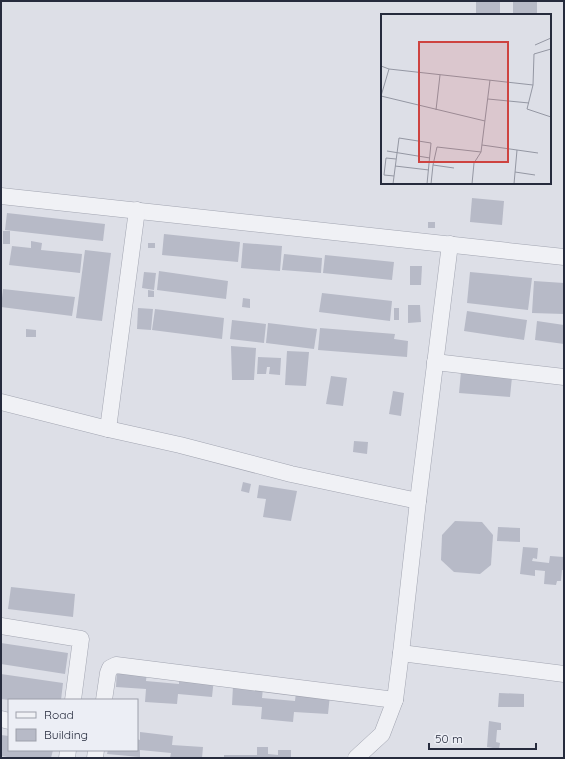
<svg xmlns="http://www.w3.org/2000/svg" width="565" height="759" viewBox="0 0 565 759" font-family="Quicksand,sans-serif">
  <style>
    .building { fill: #b7bac7 }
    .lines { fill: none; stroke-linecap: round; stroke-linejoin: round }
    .minor-casing { stroke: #a2a5b1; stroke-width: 17 }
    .minor { stroke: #f0f1f5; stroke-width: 16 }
    .inset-road { fill: none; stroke: #9497a3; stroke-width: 1 }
    .view { fill: #ce4340; fill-opacity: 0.15; stroke: #ce4340; stroke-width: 2 }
    .inset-edge { fill: none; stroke: #262b3d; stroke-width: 2 }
  </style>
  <rect width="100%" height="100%" fill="#dddfe7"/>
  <g class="building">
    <rect x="476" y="1" width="24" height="14"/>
    <rect x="513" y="1" width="24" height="14"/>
    <path d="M 472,198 L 504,201 L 502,225 L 470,222 Z"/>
    <path d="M 7,213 L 105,224 L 103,241 L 5,230 Z"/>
    <rect x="428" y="222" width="7" height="6"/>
    <rect x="3" y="231" width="7" height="13"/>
    <path d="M 164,234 L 240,242 L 238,262 L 162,255 Z"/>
    <path d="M 31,241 L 42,243 L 41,250 L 82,254 L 80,273 L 9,265 L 12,246 L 31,248 Z"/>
    <rect x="148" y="243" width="7" height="5"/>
    <path d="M 243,243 L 282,246 L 280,271 L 241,268 Z"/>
    <path d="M 85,250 L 111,253 L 102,321 L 76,318 Z"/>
    <path d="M 284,254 L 322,258 L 321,273 L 282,270 Z"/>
    <path d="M 325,255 L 394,262 L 392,280 L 323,273 Z"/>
    <path d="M 410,266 L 422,266 L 421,285 L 410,285 Z"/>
    <path d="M 159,271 L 228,281 L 226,299 L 157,290 Z"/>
    <path d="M 144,272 L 156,273 L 154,290 L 142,288 Z"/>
    <path d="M 470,272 L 532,278 L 528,310 L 467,303 Z"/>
    <path d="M 534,281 L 564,283 L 564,314 L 532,313 Z"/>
    <path d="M 3,289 L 75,297 L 72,316 L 1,307 Z"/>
    <path d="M 148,290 L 154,291 L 154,297 L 148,297 Z"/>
    <path d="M 322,293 L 392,301 L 390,321 L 319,312 Z"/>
    <path d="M 243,298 L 250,299 L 250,308 L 242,307 Z"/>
    <path d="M 408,305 L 420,305 L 421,322 L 408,323 Z"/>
    <path d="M 138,308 L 153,309 L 151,330 L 137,329 Z"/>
    <rect x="394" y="308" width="5" height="12"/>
    <path d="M 155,309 L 224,318 L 222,339 L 152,330 Z"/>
    <path d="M 467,311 L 527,320 L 524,340 L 464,331 Z"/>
    <path d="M 232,320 L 266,324 L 264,343 L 230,339 Z"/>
    <path d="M 537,321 L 564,325 L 564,344 L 535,340 Z"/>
    <path d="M 268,323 L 317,329 L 314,349 L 266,343 Z"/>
    <path d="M 320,328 L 395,334 L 394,339 L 408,341 L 407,357 L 318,350 Z"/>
    <path d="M 26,329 L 36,330 L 36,337 L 26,337 Z"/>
    <path d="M 231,346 L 256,348 L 254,380 L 232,380 Z"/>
    <path d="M 287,351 L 309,352 L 306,386 L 285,385 Z"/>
    <path d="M 258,357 L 281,358 L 280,375 L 269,374 L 270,367 L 267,367 L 266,374 L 257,374 Z"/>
    <path d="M 461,372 L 512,377 L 510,397 L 459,393 Z"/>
    <path d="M 331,376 L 347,378 L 343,406 L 326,404 Z"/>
    <path d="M 393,391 L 404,393 L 401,416 L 389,414 Z"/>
    <path d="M 354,441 L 368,442 L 367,454 L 353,452 Z"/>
    <path d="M 243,482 L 251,484 L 249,493 L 241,491 Z"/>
    <path d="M 259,485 L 297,491 L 291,521 L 263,517 L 266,499 L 257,498 Z"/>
    <path d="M 455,521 L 482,522 L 493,535 L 491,565 L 480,574 L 454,572 L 441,560 L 442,535 Z"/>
    <path d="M 498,527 L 520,528 L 520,542 L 497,541 Z"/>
    <path d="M 523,547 L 538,548 L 537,559 L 533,558 L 532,561 L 549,563 L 550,556 L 564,557 L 564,570 L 562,570 L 561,581 L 557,581 L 556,585 L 544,584 L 545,571 L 535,570 L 535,576 L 520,574 Z"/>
    <path d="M 11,587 L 75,594 L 73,617 L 8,609 Z"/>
    <path d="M 1,643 L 68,653 L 65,674 L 1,664 Z"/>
    <path d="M 117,668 L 147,671 L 146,681 L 179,684 L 179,675 L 214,678 L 212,697 L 178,694 L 177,704 L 145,702 L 146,689 L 116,687 Z"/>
    <path d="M 1,674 L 63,683 L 61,700 L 9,700 L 1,699 Z"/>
    <path d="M 233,686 L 263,688 L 262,698 L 295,701 L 296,692 L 330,695 L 328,714 L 294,712 L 293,722 L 261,719 L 262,707 L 232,705 Z"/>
    <path d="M 499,693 L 524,694 L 524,707 L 498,707 Z"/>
    <path d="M 489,721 L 501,723 L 501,730 L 497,730 L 496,742 L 500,743 L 499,749 L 487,747 Z"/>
    <path d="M 140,732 L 173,736 L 172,745 L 203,747 L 202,758 L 170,758 L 171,753 L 140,750 L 140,757 L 107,754 L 108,750 L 137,750 L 137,739 L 140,740 Z"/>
    <path d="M 1,735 L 9,736 L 9,750 L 53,750 L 51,758 L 14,758 L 1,756 Z"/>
    <path d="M 257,747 L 268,747 L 268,754 L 278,755 L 278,750 L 291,750 L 291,758 L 224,758 L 224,755 L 257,755 Z"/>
  </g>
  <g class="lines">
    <defs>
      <g id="minor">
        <path d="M 1,196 L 564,257"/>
        <path d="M 435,362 L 564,377"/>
        <path d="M 1,402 L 108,429 L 180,445 L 291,474 L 418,501"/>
        <path d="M 108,429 L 137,210"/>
        <path d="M 1,626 L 81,639 L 73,700"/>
        <path d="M 401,653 L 564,674"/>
        <path d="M 104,700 L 108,673 L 110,668 L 116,665 L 395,700"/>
        <path d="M 1,719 L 9,721"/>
        <path d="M 67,758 L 68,750"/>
        <path d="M 95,758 L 96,750"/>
        <path d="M 356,758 L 382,734 L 395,700 L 401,653 L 418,501 L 450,244"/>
      </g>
    </defs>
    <use href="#minor" class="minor-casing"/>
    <use href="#minor" class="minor"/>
  </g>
  <g transform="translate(381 14)">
    <rect width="170" height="170" fill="#dddfe7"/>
    <path class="inset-road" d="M 154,31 L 170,24M 170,35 L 153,40 L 152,71 L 146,95 L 170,103M 0,52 L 8,55 L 152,71M 0,82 L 104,107M 0,82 L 8,55M 107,85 L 148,89M 55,96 L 59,61M 101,131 L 136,136 L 133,170M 136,136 L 157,139M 6,137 L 49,144M 52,151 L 56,133 L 100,138M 14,152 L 48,156M 134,158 L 154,161M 13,162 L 3,161 L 5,144 L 15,145M 12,170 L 18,124 L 50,129 L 46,170M 50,170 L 52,151 L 73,154M 91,170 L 93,149 L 100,138 L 109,66"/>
    <path class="view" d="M 38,28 L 127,28 L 127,148 L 38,148 Z"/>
    <rect width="170" height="170" class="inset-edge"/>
  </g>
  <rect width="565" height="759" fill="none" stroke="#262b3d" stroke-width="4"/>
  <rect x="8" y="699" width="130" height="52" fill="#eceef5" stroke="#9da0ab"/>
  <rect x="16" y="712" width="20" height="6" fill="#f0f1f5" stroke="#9da0ab"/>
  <text x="44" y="719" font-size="12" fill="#262b3d">Road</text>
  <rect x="16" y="729" width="20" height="12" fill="#b7bac7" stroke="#9da0ab"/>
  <text x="44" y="739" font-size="12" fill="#262b3d">Building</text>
  <path d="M429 743v6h107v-6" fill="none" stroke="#262b3d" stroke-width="2"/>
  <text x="435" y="743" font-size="12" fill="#262b3d" stroke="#eceef5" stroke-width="3" paint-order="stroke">50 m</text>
</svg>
